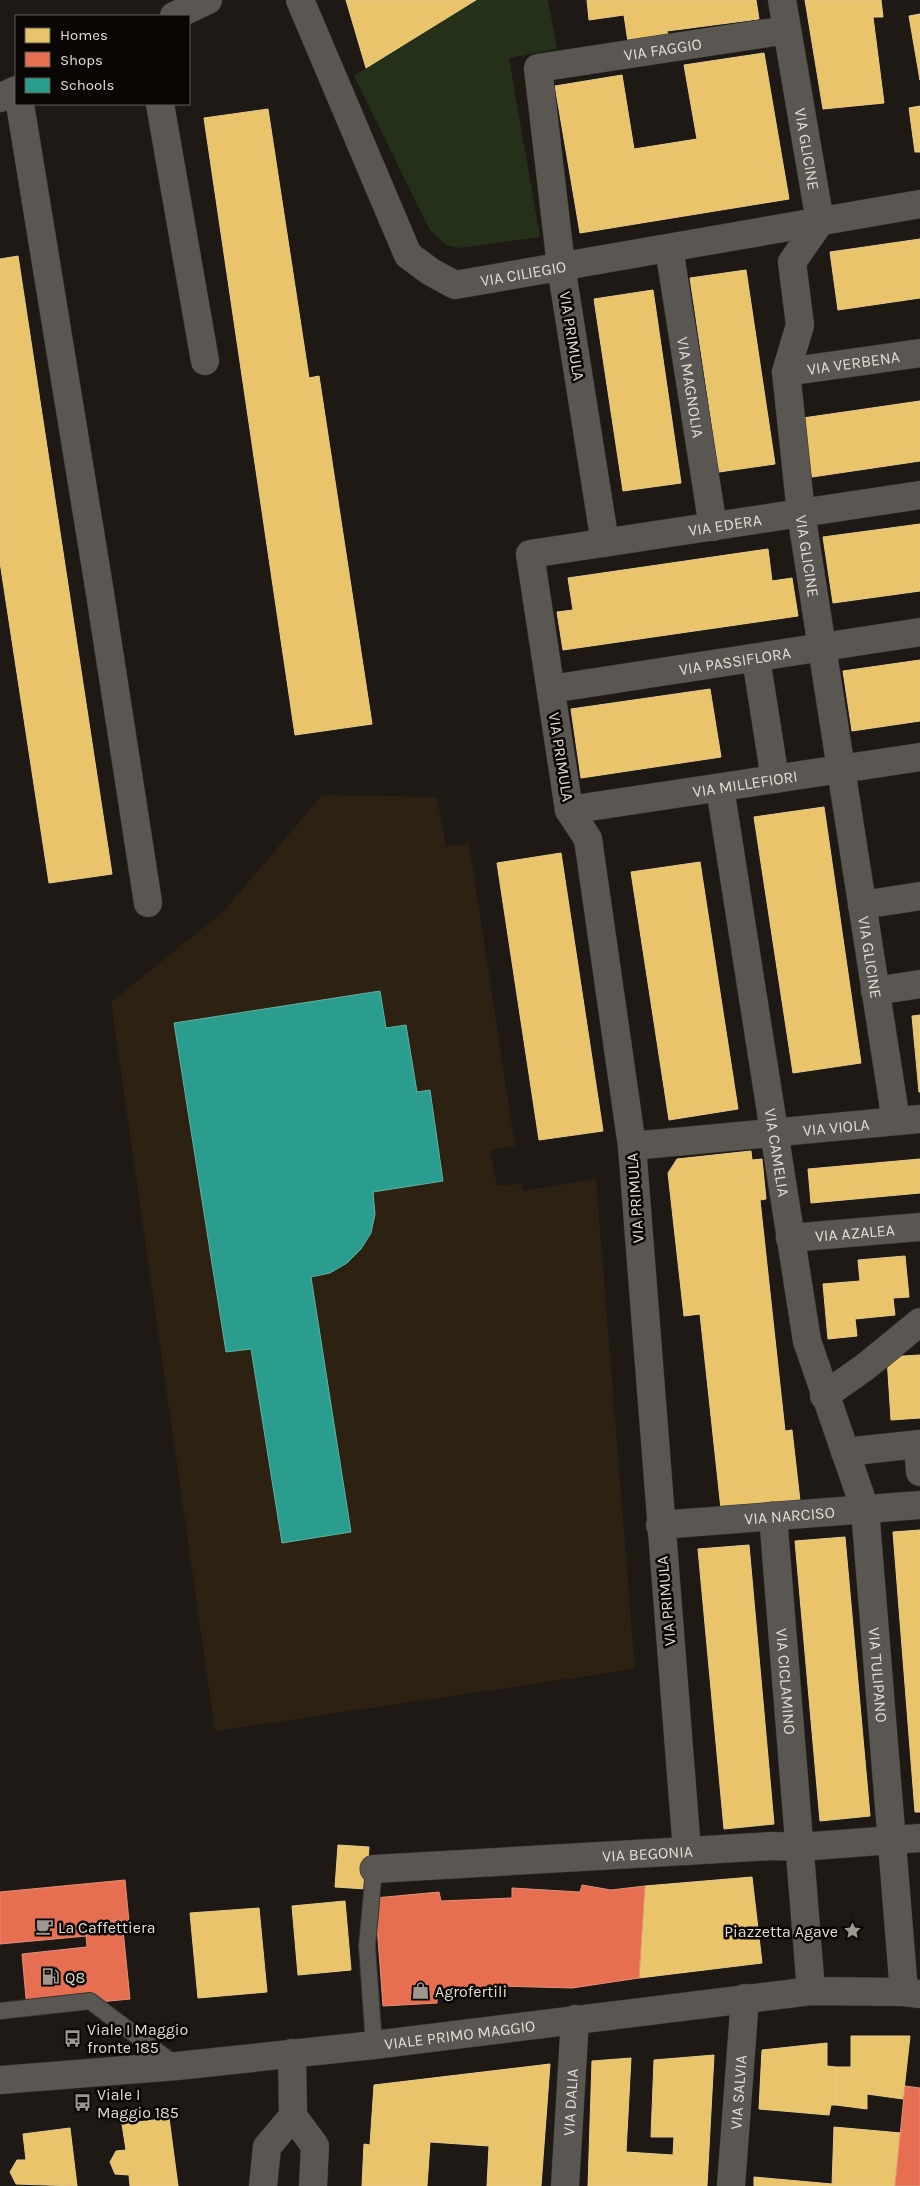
<svg xmlns="http://www.w3.org/2000/svg" width="920" height="2186" viewBox="0 0 920 2186" font-family="Karla,sans-serif">
  <style>
    .built { fill: #2d2111 }
    .park { fill: #253019 }
    .homes { fill: #e9c46a; stroke: #e7cb8a }
    .shops { fill: #e76f51; stroke: #e58f78 }
    .schools { fill: #2a9d8f; stroke: #61b0a3 }
    .lines { fill: none; stroke-linecap: round; stroke-linejoin: round }
    .service-casing { stroke: #37342f; stroke-width: 18 }
    .minor-casing { stroke: #37342f; stroke-width: 29 }
    .tertiary-casing { stroke: #37342f; stroke-width: 29 }
    .secondary-casing { stroke: #37342f; stroke-width: 29 }
    .service { stroke: #5a5652; stroke-width: 16 }
    .minor { stroke: #5a5652; stroke-width: 28 }
    .tertiary { stroke: #5a5652; stroke-width: 28 }
    .secondary { stroke: #5a5652; stroke-width: 28 }
    .labels { text-anchor: middle; dominant-baseline: central; stroke-width: 5; stroke-linejoin: round; paint-order: stroke }
    .street-label { font-size: 16px; fill: #e1dbd3; stroke: #090603 }
    .poi-label { font-size: 16px; fill: #e1dbd3; stroke: #090603; text-anchor: start }
  </style>
  <rect width="100%" height="100%" fill="#1e1914"/>
  <path class="built" d="M 322,795 L 437,797 L 446,847 L 469,843 L 515,1146 L 490,1150 L 497,1185 L 522,1184 L 523,1191 L 596,1179 L 635,1669 L 215,1731 L 111,1002 L 224,911 Z"/>
  <path class="park" d="M 476,0 L 548,0 L 557,49 L 509,58 L 540,237 L 459,248 L 446,245 L 430,230 L 354,76 Z"/>
  <g class="homes">
    <path d="M 346,0 L 476,0 L 366,68 Z"/>
    <path d="M 587,0 L 756,0 L 759,19 L 667,31 L 668,36 L 628,42 L 624,15 L 589,20 Z"/>
    <path d="M 805,0 L 881,0 L 883,17 L 873,17 L 884,103 L 823,109 Z"/>
    <path d="M 920,14 L 920,80 L 909,16 Z"/>
    <path d="M 764,53 L 789,199 L 580,233 L 555,86 L 622,75 L 634,149 L 697,139 L 684,65 Z"/>
    <path d="M 920,106 L 920,152 L 915,152 L 909,108 Z"/>
    <path d="M 268,109 L 309,378 L 319,376 L 372,724 L 295,735 L 204,118 Z"/>
    <path d="M 920,239 L 920,298 L 838,310 L 830,252 Z"/>
    <path d="M 18,256 L 112,874 L 49,883 L 0,562 L 0,259 Z"/>
    <path d="M 746,270 L 775,464 L 719,472 L 690,278 Z"/>
    <path d="M 653,290 L 681,483 L 623,491 L 594,299 Z"/>
    <path d="M 920,401 L 920,461 L 812,477 L 803,418 Z"/>
    <path d="M 920,524 L 920,591 L 833,603 L 823,537 Z"/>
    <path d="M 768,549 L 772,581 L 792,578 L 798,616 L 563,650 L 557,612 L 573,610 L 568,578 Z"/>
    <path d="M 920,660 L 920,721 L 852,731 L 843,671 Z"/>
    <path d="M 710,689 L 721,757 L 581,778 L 571,709 Z"/>
    <path d="M 824,807 L 861,1063 L 793,1073 L 754,817 Z"/>
    <path d="M 561,853 L 603,1131 L 539,1140 L 497,863 Z"/>
    <path d="M 700,862 L 738,1109 L 669,1120 L 631,872 Z"/>
    <path d="M 920,1015 L 920,1092 L 919,1092 L 912,1016 Z"/>
    <path d="M 751,1151 L 752,1160 L 762,1159 L 766,1199 L 760,1200 L 785,1431 L 792,1430 L 800,1501 L 721,1509 L 700,1314 L 684,1316 L 668,1173 L 677,1159 Z"/>
    <path d="M 920,1159 L 920,1193 L 811,1203 L 808,1169 Z"/>
    <path d="M 905,1256 L 909,1297 L 893,1298 L 895,1315 L 855,1319 L 857,1336 L 828,1339 L 823,1284 L 860,1281 L 858,1260 Z"/>
    <path d="M 920,1355 L 920,1418 L 891,1420 L 887,1357 Z"/>
    <path d="M 920,1530 L 920,1812 L 915,1812 L 893,1532 Z"/>
    <path d="M 845,1537 L 870,1816 L 820,1821 L 795,1541 Z"/>
    <path d="M 749,1545 L 774,1824 L 724,1829 L 698,1549 Z"/>
    <path d="M 338,1845 L 369,1847 L 366,1889 L 335,1887 Z"/>
    <path d="M 752,1877 L 762,1963 L 639,1978 L 645,1886 Z"/>
    <path d="M 345,1901 L 351,1970 L 298,1975 L 292,1906 Z"/>
    <path d="M 259,1908 L 267,1992 L 198,1998 L 190,1913 Z"/>
    <path d="M 851,2036 L 910,2036 L 903,2099 L 867,2094 L 867,2109 L 836,2105 L 836,2067 L 851,2067 Z"/>
    <path d="M 827,2043 L 827,2066 L 836,2067 L 836,2105 L 831,2105 L 829,2115 L 759,2109 L 762,2050 Z"/>
    <path d="M 714,2055 L 707,2186 L 588,2186 L 592,2061 L 631,2058 L 626,2152 L 673,2155 L 674,2137 L 651,2137 L 654,2060 Z"/>
    <path d="M 550,2064 L 541,2186 L 487,2186 L 489,2146 L 430,2142 L 427,2186 L 362,2186 L 364,2144 L 370,2145 L 374,2085 Z"/>
    <path d="M 169,2118 L 178,2186 L 130,2186 L 129,2175 L 115,2174 L 110,2162 L 116,2151 L 126,2150 L 122,2124 Z"/>
    <path d="M 834,2127 L 901,2133 L 895,2186 L 832,2186 Z"/>
    <path d="M 70,2128 L 77,2186 L 16,2184 L 10,2172 L 17,2160 L 26,2160 L 23,2134 Z"/>
    <path d="M 754,2177 L 832,2184 L 832,2186 L 754,2186 Z"/>
  </g>
  <g class="shops">
    <path d="M 125,1880 L 130,1932 L 0,1944 L 0,1892 Z"/>
    <path d="M 582,1885 L 611,1890 L 645,1886 L 639,1978 L 572,1988 L 498,1986 L 437,1995 L 437,2003 L 383,2006 L 375,1898 L 439,1892 L 441,1901 L 512,1898 L 512,1888 L 580,1892 Z"/>
    <path d="M 122,1920 L 130,1999 L 27,2009 L 22,1954 L 87,1947 L 85,1924 Z"/>
    <path d="M 905,2086 L 920,2088 L 920,2186 L 895,2186 Z"/>
  </g>
  <path class="schools" d="M 380,991 L 386,1028 L 406,1025 L 417,1092 L 430,1090 L 443,1181 L 373,1192 L 375,1214 L 371,1233 L 361,1249 L 347,1263 L 330,1273 L 311,1277 L 351,1532 L 282,1543 L 251,1349 L 226,1352 L 174,1023 Z"/>
  <g class="lines">
    <defs>
      <g id="service">
        <path d="M 374,1869 L 367,1946 L 374,2045"/>
        <path d="M 0,2011 L 90,2001 L 177,2066"/>
      </g>
      <g id="minor">
        <path id="s1" d="M 300,0 L 408,255 L 431,272 L 455,285 L 920,204"/>
        <path id="s2" d="M 782,0 L 820,222 L 792,262 L 800,325 L 786,372 L 801,513 L 896,1121"/>
        <path d="M 20,104 L 99,587 L 148,903"/>
        <path d="M 160,104 L 205,361"/>
        <path id="s3" d="M 669,248 L 713,527"/>
        <path id="s4" d="M 786,372 L 920,353"/>
        <path id="s5" d="M 605,543 L 561,266 L 538,68 L 787,30"/>
        <path d="M 756,658 L 775,779"/>
        <path id="s6" d="M 551,689 L 920,632"/>
        <path id="s7" d="M 720,788 L 807,1341 L 865,1509 L 904,1992"/>
        <path id="s8" d="M 569,810 L 920,757"/>
        <path d="M 862,905 L 920,896"/>
        <path d="M 875,991 L 920,984"/>
        <path id="s9" d="M 632,1146 L 920,1119"/>
        <path id="s10" d="M 790,1238 L 920,1227"/>
        <path d="M 824,1396 L 865,1367 L 920,1322"/>
        <path d="M 918,1445 L 920,1472"/>
        <path d="M 845,1452 L 920,1444"/>
        <path id="s11" d="M 773,1516 L 811,1991"/>
        <path id="s12" d="M 660,1525 L 920,1505"/>
        <path id="s13" d="M 687,1851 L 632,1146 L 588,839 L 569,810 L 530,554 L 920,495"/>
        <path id="s14" d="M 374,1869 L 773,1846 L 799,1847 L 920,1838"/>
        <path d="M 292,2053 L 293,2116 L 315,2146 L 313,2186"/>
        <path d="M 263,2186 L 267,2147 L 293,2116"/>
        <path id="s15" d="M 565,2186 L 575,2019"/>
        <path id="s16" d="M 731,2186 L 745,1998"/>
      </g>
      <g id="tertiary">
        <path d="M 174,16 L 208,0"/>
        <path d="M 0,98 L 16,90"/>
      </g>
      <g id="secondary">
        <path id="s17" d="M 0,2080 L 177,2066 L 374,2045 L 811,1991 L 904,1992 L 920,1994"/>
      </g>
    </defs>
    <use href="#service" class="service-casing"/>
    <use href="#minor" class="minor-casing"/>
    <use href="#tertiary" class="tertiary-casing"/>
    <use href="#secondary" class="secondary-casing"/>
    <use href="#service" class="service"/>
    <use href="#minor" class="minor"/>
    <use href="#tertiary" class="tertiary"/>
    <use href="#secondary" class="secondary"/>
  </g>
  <defs>
    <symbol id="cafe-bare" viewBox="-9 -9 18 18"><path d="M-5.5-4.5H6V0H3Q3 3.5 0 3.5H-2.5Q-5.5 3.5-5.5 0ZM3-3.2v2h1.7v-2ZM-6 4.5H4V6H-6Z" fill="#9d9790" stroke="#090603" stroke-width="2.5" paint-order="stroke"/></symbol>
    <symbol id="sight-bare" viewBox="-9 -9 18 18"><path d="M0-6L1.8-2.2L6-1.7L2.9 1.2L3.7 5.4L0 3.3L-3.7 5.4L-2.9 1.2L-6-1.7L-1.8-2.2Z" fill="#9d9790" stroke="#090603" stroke-width="2.5" paint-order="stroke"/></symbol>
    <symbol id="fuel-bare" viewBox="-9 -9 18 18"><path d="M-5.5-6h7V0h2V4h1.3V-2.5L3-4.5l.8-.8L6-3V5H2.5V1h-1V6h-7ZM-4.2-4.7v3.2H.2V-4.7Z" fill="#9d9790" stroke="#090603" stroke-width="2.5" paint-order="stroke"/></symbol>
    <symbol id="shop-bare" viewBox="-9 -9 18 18"><path d="M-5-2.5h2.3a2.7 3.5 0 0 1 5.4 0H5L5.5 6h-11ZM-1.5-2.5h3a1.5 2.3 0 0 0-3 0Z" fill="#9d9790" stroke="#090603" stroke-width="2.5" paint-order="stroke"/></symbol>
    <symbol id="bus-bare" viewBox="-9 -9 18 18"><path d="M-5-6H5V4H4V6H2V4H-2V6H-4V4H-5ZM-3.5-4V0h7V-4ZM-3.5 1.2v1.5H-2V1.2ZM2 1.2v1.5H3.5V1.2Z" fill="#9d9790" stroke="#090603" stroke-width="2.5" paint-order="stroke"/></symbol>
  </defs>
  <g fill-rule="evenodd">
    <use href="#cafe-bare" x="32" y="1914" width="25" height="25"/>
    <use href="#sight-bare" x="840" y="1918" width="25" height="25"/>
    <use href="#fuel-bare" x="38" y="1964" width="25" height="25"/>
    <use href="#shop-bare" x="408" y="1978" width="25" height="25"/>
    <use href="#bus-bare" x="60" y="2026" width="25" height="25"/>
    <use href="#bus-bare" x="70" y="2090" width="25" height="25"/>
  </g>
  <g class="labels">
    <g class="street-label">
      <text stroke="none"><textPath href="#s5" startOffset="606">VIA FAGGIO</textPath></text>
      <text stroke="none"><textPath href="#s2" startOffset="151">VIA GLICINE</textPath></text>
      <text stroke="none"><textPath href="#s1" startOffset="402">VIA CILIEGIO</textPath></text>
      <text transform="translate(572 336) rotate(81)">VIA PRIMULA</text>
      <text stroke="none"><textPath href="#s4" startOffset="68">VIA VERBENA</textPath></text>
      <text stroke="none"><textPath href="#s3" startOffset="141">VIA MAGNOLIA</textPath></text>
      <text stroke="none"><textPath href="#s13" startOffset="1508">VIA EDERA</textPath></text>
      <text stroke="none"><textPath href="#s2" startOffset="572">VIA GLICINE</textPath></text>
      <text stroke="none"><textPath href="#s6" startOffset="186">VIA PASSIFLORA</textPath></text>
      <text transform="translate(561 757) rotate(81)">VIA PRIMULA</text>
      <text stroke="none"><textPath href="#s8" startOffset="178">VIA MILLEFIORI</textPath></text>
      <text stroke="none"><textPath href="#s2" startOffset="978">VIA GLICINE</textPath></text>
      <text stroke="none"><textPath href="#s9" startOffset="205">VIA VIOLA</textPath></text>
      <text stroke="none"><textPath href="#s7" startOffset="369">VIA CAMELIA</textPath></text>
      <text transform="translate(635 1198) rotate(-94)">VIA PRIMULA</text>
      <text stroke="none"><textPath href="#s10" startOffset="65">VIA AZALEA</textPath></text>
      <text stroke="none"><textPath href="#s12" startOffset="130">VIA NARCISO</textPath></text>
      <text transform="translate(666 1601) rotate(-95)">VIA PRIMULA</text>
      <text stroke="none"><textPath href="#s7" startOffset="904">VIA TULIPANO</textPath></text>
      <text stroke="none"><textPath href="#s11" startOffset="166">VIA CICLAMINO</textPath></text>
      <text stroke="none"><textPath href="#s14" startOffset="274">VIA BEGONIA</textPath></text>
      <text stroke="none"><textPath href="#s17" startOffset="462">VIALE PRIMO MAGGIO</textPath></text>
      <text stroke="none"><textPath href="#s16" startOffset="94">VIA SALVIA</textPath></text>
      <text stroke="none"><textPath href="#s15" startOffset="84">VIA DALIA</textPath></text>
    </g>
    <g class="poi-label">
      <text x="58" y="1927">La Caffettiera</text>
      <text x="838" y="1931" text-anchor="end">Piazzetta Agave</text>
      <text x="65" y="1977">Q8</text>
      <text x="435" y="1991">Agrofertili</text>
      <text x="87" y="2029">Viale I Maggio<tspan x="87" dy="18">fronte 185</tspan></text>
      <text x="97" y="2094">Viale I<tspan x="97" dy="18">Maggio 185</tspan></text>
    </g>
  </g>
  <rect x="15" y="15" width="175" height="90" fill="#090603" stroke="#5f5b56"/>
  <rect x="25" y="28" width="25" height="15" fill="#e9c46a" stroke="#5f5b56"/>
  <text x="60" y="40" font-size="15" fill="#e1dbd3">Homes</text>
  <rect x="25" y="52" width="25" height="15" fill="#e76f51" stroke="#5f5b56"/>
  <text x="60" y="65" font-size="15" fill="#e1dbd3">Shops</text>
  <rect x="25" y="78" width="25" height="15" fill="#2a9d8f" stroke="#5f5b56"/>
  <text x="60" y="90" font-size="15" fill="#e1dbd3">Schools</text>
</svg>
